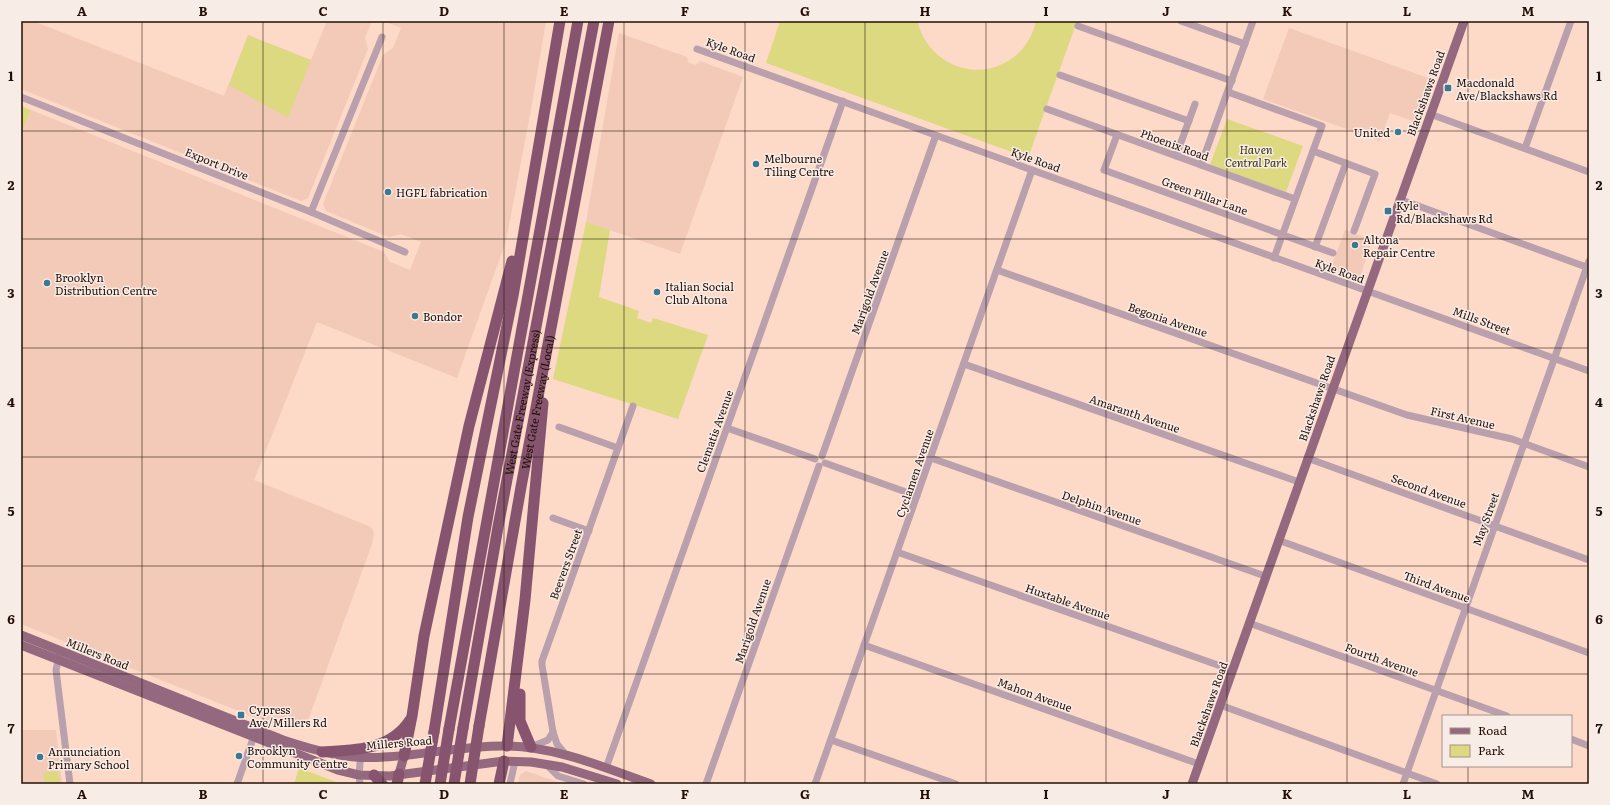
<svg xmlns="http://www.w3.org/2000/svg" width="1610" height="805" viewBox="0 0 1610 805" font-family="Literata,serif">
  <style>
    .built { fill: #f2cab7 }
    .green { fill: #dcd981 }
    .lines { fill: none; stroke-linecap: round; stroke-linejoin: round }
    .minor { stroke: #b9a0ac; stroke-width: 7 }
    .major { stroke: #94687f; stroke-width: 9 }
    .highway { stroke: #86546f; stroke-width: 11 }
    .highway-bridge { stroke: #86546f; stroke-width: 11 }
    .grid { fill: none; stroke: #230f06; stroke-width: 1; stroke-opacity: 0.55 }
    .poi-dot { fill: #3d7890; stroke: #f8ece6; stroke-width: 1.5 }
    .labels { text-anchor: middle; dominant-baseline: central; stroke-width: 3; stroke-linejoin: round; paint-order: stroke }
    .street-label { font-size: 11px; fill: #230f06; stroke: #f8ece6 }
    .poi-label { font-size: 11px; fill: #230f06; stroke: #f8ece6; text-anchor: start }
    .park-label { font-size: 11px; font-style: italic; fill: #33320b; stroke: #f8ece6 }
    .neatline { fill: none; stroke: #230f06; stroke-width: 1.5 }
    .grid-label { font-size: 13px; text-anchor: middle; font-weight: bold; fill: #230f06 }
  </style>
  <rect width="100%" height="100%" fill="#fdd9c8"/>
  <g class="built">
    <path d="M 21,21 L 33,21 L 224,96 L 248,35 L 311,60 L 327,21 L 372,21 L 365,37 L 368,49 L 308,198 L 301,201 L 21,89 Z"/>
    <path d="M 383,21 L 546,21 L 532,104 L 506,241 L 457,378 L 317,322 L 254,480 L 371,527 L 374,533 L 372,544 L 306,726 L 256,718 L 21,624 L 21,134 L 31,110 L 384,252 L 390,262 L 410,270 L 421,242 L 401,234 L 389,237 L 326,211 L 323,204 L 383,55 L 393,48 L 401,28 Z"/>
    <path d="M 1289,28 L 1431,79 L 1416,122 L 1390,113 L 1380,141 L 1263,99 Z"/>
    <path d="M 619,33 L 687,57 L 688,62 L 695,65 L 700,61 L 743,77 L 680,254 L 586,222 Z"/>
    <path d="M 1345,230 L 1372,240 L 1360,277 L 1331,268 Z"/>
    <path d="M 21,730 L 56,730 L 62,784 L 21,784 Z"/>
    <path d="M 526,771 L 563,784 L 518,784 L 520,775 Z"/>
  </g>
  <g class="green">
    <path d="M 780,21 L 918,21 C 919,31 925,41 931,48 C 965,87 1025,71 1036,21 L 1077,21 L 1028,158 L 766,63 Z"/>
    <path d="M 248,35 L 311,60 L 288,118 L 229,85 Z"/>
    <path d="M 21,106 L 31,110 L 21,134 Z"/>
    <path d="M 1227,119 L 1303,146 L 1286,192 L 1210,165 Z"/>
    <path d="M 586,222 L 610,230 L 599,297 L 639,311 L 637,318 L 651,323 L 653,318 L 708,335 L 678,419 L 553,379 Z"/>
    <path d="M 299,768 L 336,782 L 335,784 L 294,784 Z"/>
    <path d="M 58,771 L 60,784 L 45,784 L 43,773 Z"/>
  </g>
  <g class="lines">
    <g class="minor">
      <path d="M 1181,21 L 1245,44"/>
      <path d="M 1078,26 L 1232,81"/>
      <path d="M 697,49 L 1589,371"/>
      <path d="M 1060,75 L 1189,121"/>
      <path d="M 1228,92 L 1322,126 L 1274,258"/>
      <path d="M 21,97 L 311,212 L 405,252"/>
      <path d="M 1047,109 L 1295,199"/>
      <path d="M 1430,114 L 1589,172"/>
      <path d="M 1117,135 L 1104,170 L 1333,253"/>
      <path d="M 1525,148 L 1571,21"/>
      <path d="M 1313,151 L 1375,174 L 1354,231"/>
      <path d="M 1176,156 L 1195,104"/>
      <path d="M 1201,165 L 1253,21"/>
      <path d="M 1399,199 L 1589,268"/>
      <path d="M 311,212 L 382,37"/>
      <path d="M 1315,247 L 1346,163"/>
      <path d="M 997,270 L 1407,415 L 1512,439 L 1589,467"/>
      <path d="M 964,364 L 1299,482"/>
      <path d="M 559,427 L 618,448"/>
      <path d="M 727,428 L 815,459"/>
      <path d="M 822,456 L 936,135"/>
      <path d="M 931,458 L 1265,576"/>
      <path d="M 1307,458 L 1589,560"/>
      <path d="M 825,463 L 917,496"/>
      <path d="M 553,518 L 589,531"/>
      <path d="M 1278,540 L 1589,653"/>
      <path d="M 897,552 L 1232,670"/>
      <path d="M 1249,623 L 1507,716"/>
      <path d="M 864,645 L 1199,764"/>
      <path d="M 59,656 L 56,670 L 70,784"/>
      <path d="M 1220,705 L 1437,784"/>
      <path d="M 1571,739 L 1589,746"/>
      <path d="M 831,740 L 956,784"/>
      <path d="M 531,747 L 548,740 L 553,732"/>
      <path d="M 566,755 L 557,744 L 553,732 L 542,665 L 542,661 L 633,406"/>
      <path d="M 546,764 L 558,776 L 584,784"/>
      <path d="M 606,768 L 843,101"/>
      <path d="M 237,784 L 255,733"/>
      <path d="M 360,784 L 359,775 L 361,752"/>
      <path d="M 510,784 L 515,761"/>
      <path d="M 706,784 L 819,466"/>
      <path d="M 815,784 L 1032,170"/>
      <path d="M 1403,784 L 1589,261"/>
    </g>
    <g class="major">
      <path d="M 21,635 L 283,740 C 316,751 349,760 384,757 C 426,755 466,745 508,746 C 558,747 605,768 651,784"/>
      <path d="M 21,645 L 338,770 L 359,775 L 390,776 L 504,761 L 531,762 L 562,767 L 617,784"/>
      <path d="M 399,774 L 404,756"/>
      <path d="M 1192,784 L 1464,21"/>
    </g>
    <g class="highway">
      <path d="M 520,694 L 520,721 L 531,747"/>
      <path id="s1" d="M 479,726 L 521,487 L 609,21"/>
      <path id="s2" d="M 463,728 L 498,527 L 594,21"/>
      <path d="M 449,729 L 578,21"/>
      <path d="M 434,732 L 468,517 L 513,296 L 560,21"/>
      <path d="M 507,746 L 525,600 L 543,403"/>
      <path d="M 322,752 C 354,750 390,751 410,720"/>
      <path d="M 404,756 L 412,716 L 424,636 L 469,426 L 512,261"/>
      <path d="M 374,775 L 382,784"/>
      <path d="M 397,784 L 399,774"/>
      <path d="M 499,784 L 504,761"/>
    </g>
    <g class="highway-bridge">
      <path d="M 425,784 L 434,732"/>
      <path d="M 440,784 L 449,729"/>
      <path d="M 454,784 L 463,728"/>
      <path d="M 470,784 L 479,726"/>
    </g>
  </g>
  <path class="grid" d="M 142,21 L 142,784M 263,21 L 263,784M 383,21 L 383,784M 504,21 L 504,784M 624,21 L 624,784M 745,21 L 745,784M 865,21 L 865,784M 986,21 L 986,784M 1106,21 L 1106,784M 1227,21 L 1227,784M 1347,21 L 1347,784M 1468,21 L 1468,716M 21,131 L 1589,131M 21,239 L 1589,239M 21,348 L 1589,348M 21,457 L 1589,457M 21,566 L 1589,566M 21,674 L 1589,674M 1468,766 L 1468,784"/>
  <g class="poi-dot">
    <rect x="1444" y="84" width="8" height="8" rx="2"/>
    <circle cx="1398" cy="132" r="4"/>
    <circle cx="756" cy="164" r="4"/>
    <circle cx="388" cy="192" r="4"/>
    <rect x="1384" y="207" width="8" height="8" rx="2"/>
    <circle cx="1355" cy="245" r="4"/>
    <circle cx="47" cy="283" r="4"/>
    <circle cx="657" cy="292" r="4"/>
    <circle cx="415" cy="316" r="4"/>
    <rect x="237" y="711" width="8" height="8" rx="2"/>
    <circle cx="239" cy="756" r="4"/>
    <circle cx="40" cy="757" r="4"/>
  </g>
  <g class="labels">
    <g class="street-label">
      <text transform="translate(731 49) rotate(20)">Kyle Road</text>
      <text transform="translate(1425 93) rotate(-70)">Blackshaws Road</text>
      <text transform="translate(1175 144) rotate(20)">Phoenix Road</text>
      <text transform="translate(1036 159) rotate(20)">Kyle Road</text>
      <text transform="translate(217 163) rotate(22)">Export Drive</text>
      <text transform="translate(1205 195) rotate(20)">Green Pillar Lane</text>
      <text transform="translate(1340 270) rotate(20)">Kyle Road</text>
      <text transform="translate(869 292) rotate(-70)">Marigold Avenue</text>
      <text transform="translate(1168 319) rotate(19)">Begonia Avenue</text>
      <text transform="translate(1482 320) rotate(20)">Mills Street</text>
      <text transform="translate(1316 398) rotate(-71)">Blackshaws Road</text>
      <text stroke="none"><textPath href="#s2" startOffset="331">West Gate Freeway (Express)</textPath></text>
      <text stroke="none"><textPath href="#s1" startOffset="329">West Gate Freeway (Local)</textPath></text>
      <text transform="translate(1135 413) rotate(19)">Amaranth Avenue</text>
      <text transform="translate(1463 417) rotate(13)">First Avenue</text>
      <text transform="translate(714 431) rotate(-70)">Clematis Avenue</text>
      <text transform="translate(914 473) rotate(-71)">Cyclamen Avenue</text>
      <text transform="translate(1429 490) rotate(20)">Second Avenue</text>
      <text transform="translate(1102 507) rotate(19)">Delphin Avenue</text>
      <text transform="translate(1485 519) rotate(-70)">May Street</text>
      <text transform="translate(565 564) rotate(-70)">Beevers Street</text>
      <text transform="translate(1437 586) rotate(20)">Third Avenue</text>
      <text transform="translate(1068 601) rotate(19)">Huxtable Avenue</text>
      <text transform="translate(752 621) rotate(-71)">Marigold Avenue</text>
      <text transform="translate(98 653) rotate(22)">Millers Road</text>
      <text transform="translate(1382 659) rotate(20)">Fourth Avenue</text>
      <text transform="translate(1035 694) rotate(20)">Mahon Avenue</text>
      <text transform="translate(1208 704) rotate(-70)">Blackshaws Road</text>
      <text transform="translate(399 742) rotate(-5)">Millers Road</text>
    </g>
    <g class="poi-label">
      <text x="1456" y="82">Macdonald<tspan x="1456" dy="13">Ave/Blackshaws Rd</tspan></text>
      <text x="1390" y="132" text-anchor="end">United</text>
      <text x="764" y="158">Melbourne<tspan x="764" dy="13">Tiling Centre</tspan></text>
      <text x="396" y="192">HGFL fabrication</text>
      <text x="1396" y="205">Kyle<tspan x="1396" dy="13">Rd/Blackshaws Rd</tspan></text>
      <text x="1363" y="239">Altona<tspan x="1363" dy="13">Repair Centre</tspan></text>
      <text x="55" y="277">Brooklyn<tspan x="55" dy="13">Distribution Centre</tspan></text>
      <text x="665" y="286">Italian Social<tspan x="665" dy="13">Club Altona</tspan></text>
      <text x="423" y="316">Bondor</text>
      <text x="249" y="709">Cypress<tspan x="249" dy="13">Ave/Millers Rd</tspan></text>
      <text x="247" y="750">Brooklyn<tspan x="247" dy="13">Community Centre</tspan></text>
      <text x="48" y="751">Annunciation<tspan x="48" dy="13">Primary School</tspan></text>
    </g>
    <g class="park-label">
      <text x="1256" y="149">Haven<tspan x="1256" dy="13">Central Park</tspan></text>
    </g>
  </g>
  <rect width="1610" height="805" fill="none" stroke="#f8ece6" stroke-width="44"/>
  <rect x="1442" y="715" width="130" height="52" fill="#f8ece6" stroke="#a3948c"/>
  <rect x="1450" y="728" width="20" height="6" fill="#94687f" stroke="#a3948c"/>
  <text x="1478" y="735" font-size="12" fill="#230f06">Road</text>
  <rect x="1450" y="745" width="20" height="12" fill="#dcd981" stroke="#a3948c"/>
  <text x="1478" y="755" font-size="12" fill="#230f06">Park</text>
  <rect x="22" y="22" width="1566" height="761" class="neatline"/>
  <g class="grid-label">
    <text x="82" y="16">A</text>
    <text x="203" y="16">B</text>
    <text x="323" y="16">C</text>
    <text x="444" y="16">D</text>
    <text x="564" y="16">E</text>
    <text x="685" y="16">F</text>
    <text x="805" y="16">G</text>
    <text x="925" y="16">H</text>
    <text x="1046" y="16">I</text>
    <text x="1166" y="16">J</text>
    <text x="1287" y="16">K</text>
    <text x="1407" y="16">L</text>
    <text x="1528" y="16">M</text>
    <text x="11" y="81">1</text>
    <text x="1599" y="81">1</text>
    <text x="11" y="190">2</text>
    <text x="1599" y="190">2</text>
    <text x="11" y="298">3</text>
    <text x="1599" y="298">3</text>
    <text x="11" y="407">4</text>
    <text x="1599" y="407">4</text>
    <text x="11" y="516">5</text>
    <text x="1599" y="516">5</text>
    <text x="11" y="624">6</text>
    <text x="1599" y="624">6</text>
    <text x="11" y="733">7</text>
    <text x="1599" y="733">7</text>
    <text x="82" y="799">A</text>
    <text x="203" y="799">B</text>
    <text x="323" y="799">C</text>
    <text x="444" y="799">D</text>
    <text x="564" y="799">E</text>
    <text x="685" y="799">F</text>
    <text x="805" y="799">G</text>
    <text x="925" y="799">H</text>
    <text x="1046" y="799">I</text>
    <text x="1166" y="799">J</text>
    <text x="1287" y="799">K</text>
    <text x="1407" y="799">L</text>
    <text x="1528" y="799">M</text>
  </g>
</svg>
